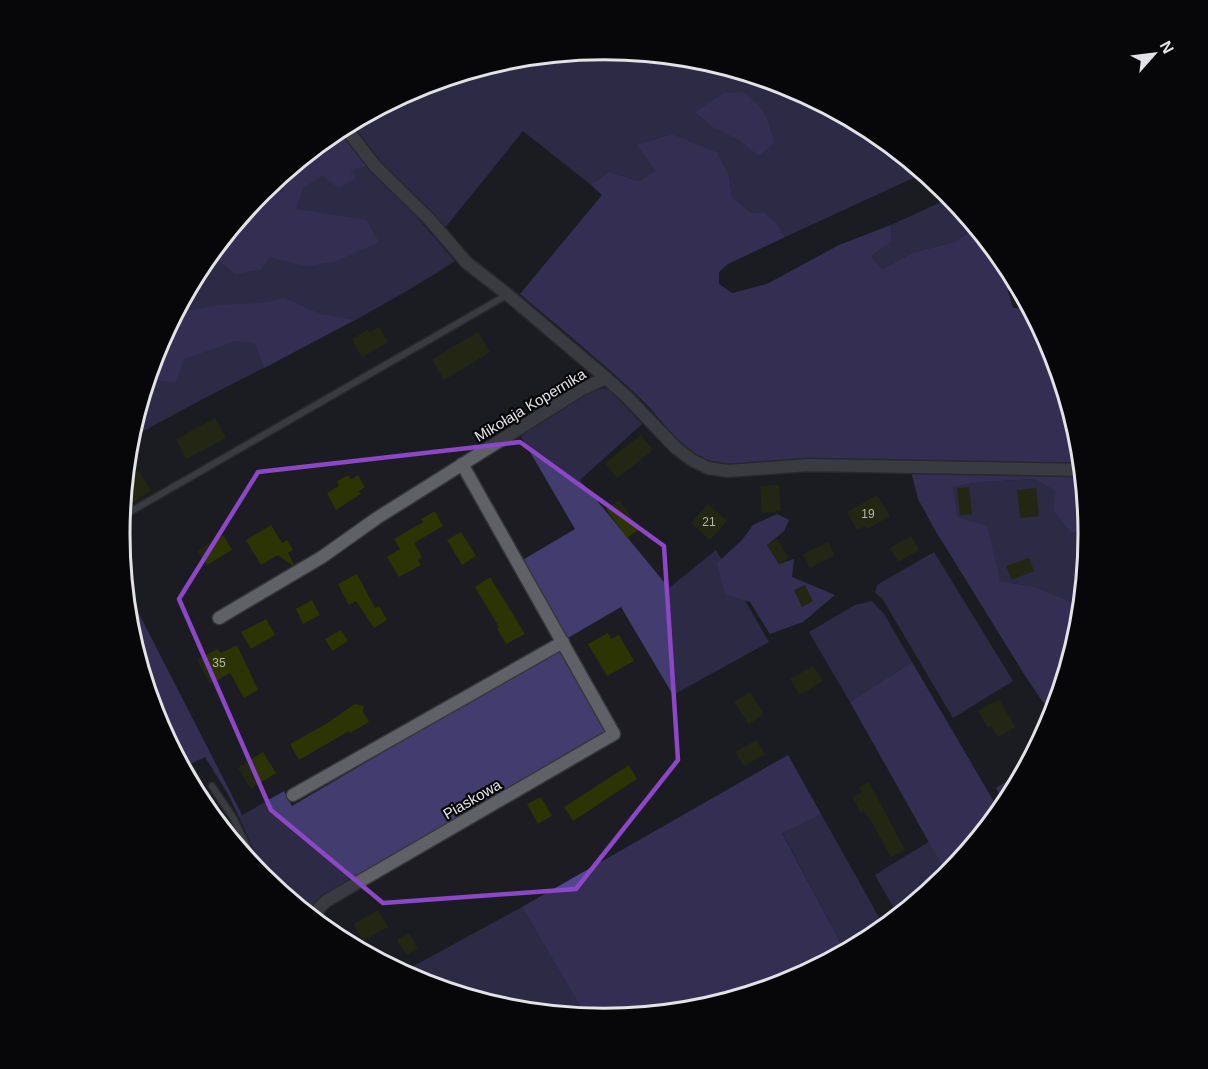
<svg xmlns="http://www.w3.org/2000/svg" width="1208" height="1069" viewBox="0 0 1208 1069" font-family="Helvetica,sans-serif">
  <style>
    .green { fill: #433c6f; fill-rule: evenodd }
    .forest { fill: #52468f }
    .building { fill: #2b3402 }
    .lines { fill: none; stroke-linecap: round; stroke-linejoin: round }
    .lane-casing { stroke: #37373b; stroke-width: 9 }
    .street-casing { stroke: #37373b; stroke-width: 15 }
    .lane { stroke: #606067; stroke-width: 6 }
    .street { stroke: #606067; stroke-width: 12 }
    .marked { fill: none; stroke: #8b47c5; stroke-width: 4.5; stroke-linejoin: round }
    .labels { text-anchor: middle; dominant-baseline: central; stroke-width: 4.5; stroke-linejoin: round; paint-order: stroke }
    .number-label { font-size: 12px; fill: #b5b7ae }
    .street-label { font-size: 15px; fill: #e3e3e7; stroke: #070709 }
    .rim { fill: none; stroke: #e3e3e7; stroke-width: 3 }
  </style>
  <rect width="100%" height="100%" fill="#1c1c22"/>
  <g class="green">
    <path d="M 604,50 L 699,59 L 790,87 L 874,131 L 924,173 L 785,237 L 779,226 L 752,213 L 732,197 L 729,175 L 717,152 L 672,134 L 638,145 L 657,171 L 639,181 L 609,172 L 591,185 L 523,131 L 444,229 L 380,161 L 351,122 L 419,86 L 510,59 ZM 742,92 L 760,156 L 740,141 L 714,128 Z"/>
    <path d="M 335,131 L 405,204 L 455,261 C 351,329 236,378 128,440 L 156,349 L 201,265 L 261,191 Z"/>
    <path d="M 952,197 L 976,227 L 954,242 L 915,252 L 882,269 L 871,256 L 892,242 L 891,225 Z"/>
    <path d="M 608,388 L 642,424 L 580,480 L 669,588 L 716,550 L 769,642 L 673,695 L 621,607 L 566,639 L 521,561 L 575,529 L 519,433 C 547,416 575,391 608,388 Z"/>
    <path d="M 1034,479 L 1057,491 L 1053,510 L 1071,533 L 1089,531 L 1082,607 L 1036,587 L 1000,581 L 958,518 L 953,487 L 981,482 Z"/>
    <path d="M 934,552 L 1013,681 L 953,718 L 882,598 L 875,593 L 877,585 Z"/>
    <path d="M 124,583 L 137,610 L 126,610 Z"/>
    <path d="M 872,601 L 884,614 L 912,662 L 850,702 L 809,632 L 855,605 Z"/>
    <path d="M 558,649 L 607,733 L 317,902 L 311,918 L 269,884 L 239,817 L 284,791 L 292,806 Z"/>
    <path d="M 821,814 L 885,928 L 873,938 L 846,953 L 782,832 Z"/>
    <path d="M 930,841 L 948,876 L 899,917 L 875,875 Z"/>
    <path d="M 522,907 L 587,1018 L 509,1010 L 418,982 L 401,973 Z"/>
  </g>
  <g class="forest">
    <path d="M 742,92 C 764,106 768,118 774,143 L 759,156 L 740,141 L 714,128 L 695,112 L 724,93 Z"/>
    <path d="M 341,128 L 368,165 L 350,170 L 356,178 L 339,188 L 322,176 L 303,188 L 296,209 L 366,220 L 379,242 L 334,262 L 305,266 L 270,257 L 261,269 L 236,274 L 211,255 L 260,193 L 284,191 L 281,176 Z"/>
    <path d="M 672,134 L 717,152 L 729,175 L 732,197 L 752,213 L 764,213 L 779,226 L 785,237 L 728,264 L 719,272 L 719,284 L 732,293 L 767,284 L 839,245 L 891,225 L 892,242 L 871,256 L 882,269 L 915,252 L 954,242 L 976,227 L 1007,265 L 1015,279 L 1008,291 L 1013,308 L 1031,309 L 1052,349 L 1080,440 L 1082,462 C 993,467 903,459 814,459 C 783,459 729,472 702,457 C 676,444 660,417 640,398 C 602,362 560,328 520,294 L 602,195 L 591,185 L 609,172 L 639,181 L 656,171 L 637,145 Z"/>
    <path d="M 283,298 L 320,314 L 354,320 L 264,368 L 255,343 L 235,341 L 184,359 L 175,383 L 147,378 C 151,364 164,328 174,318 C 185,309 223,304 238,304 C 254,303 268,304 283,298 Z"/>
    <path d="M 911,471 L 1061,476 L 1083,474 L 1089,531 L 1071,533 L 1053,510 L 1056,491 L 1034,479 L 981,482 L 953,487 L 958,518 L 987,526 L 1000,581 L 1036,587 L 1082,607 L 1080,629 L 1053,717 L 1024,674 L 935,530 L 918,499 Z"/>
    <path d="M 777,514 L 789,520 L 784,531 L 767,545 L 779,564 L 794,559 L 792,577 L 835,595 L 803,622 L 770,634 L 750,602 L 725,594 L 717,563 L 742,540 L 753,525 Z"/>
    <path d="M 126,610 L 137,610 L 242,815 L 239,817 L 228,794 L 205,757 L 181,768 L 156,720 L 128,629 Z"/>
    <path d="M 912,662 L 1000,812 L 948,876 L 850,702 Z"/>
    <path d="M 788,755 L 821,814 L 782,833 L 846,953 L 789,983 L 698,1010 L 604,1019 L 587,1018 L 522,907 Z"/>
    <path d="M 1025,770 L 1007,804 L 1006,806 L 996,788 Z"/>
  </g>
  <g class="building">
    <path d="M 379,327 L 388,342 L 362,357 L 352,339 L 368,330 L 370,333 Z"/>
    <path d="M 478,332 L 490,352 L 444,380 L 432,359 Z"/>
    <path d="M 215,418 L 226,438 L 186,459 L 176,439 Z"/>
    <path d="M 641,435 L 653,450 L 617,478 L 605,463 Z"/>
    <path d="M 139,471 L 151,491 L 121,510 L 124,480 Z"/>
    <path d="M 348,475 L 351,479 L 358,475 L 365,487 L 359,491 L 361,494 L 336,510 L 327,493 L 339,486 L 337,481 Z"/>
    <path d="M 779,485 L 781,511 L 762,513 L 760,486 Z"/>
    <path d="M 969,487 L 972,514 L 960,515 L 957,488 Z"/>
    <path d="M 1036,488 L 1039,516 L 1020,518 L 1017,490 Z"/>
    <path d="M 877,495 L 890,516 L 867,529 L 865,526 L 857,530 L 847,512 Z"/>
    <path d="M 619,500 L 640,529 L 627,538 L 606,509 Z"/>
    <path d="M 708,504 L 727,521 L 710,540 L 691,523 Z"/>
    <path d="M 435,511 L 443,526 L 414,543 L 422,557 L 418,560 L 421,565 L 399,577 L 387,557 L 400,549 L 394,539 L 423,522 L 421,519 Z"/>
    <path d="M 271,525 L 282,543 L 287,540 L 293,550 L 288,553 L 294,564 L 292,565 L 278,555 L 261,565 L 246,540 Z"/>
    <path d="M 461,532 L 476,556 L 462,565 L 447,540 Z"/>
    <path d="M 223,535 L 232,550 L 207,565 L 197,551 Z"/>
    <path d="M 911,536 L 919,550 L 898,562 L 890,548 Z"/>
    <path d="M 777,539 L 789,558 L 780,564 L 767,545 Z"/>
    <path d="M 828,542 L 834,556 L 810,568 L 803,554 Z"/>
    <path d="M 1029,558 L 1034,571 L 1012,580 L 1006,566 Z"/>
    <path d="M 357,574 L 375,608 L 379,606 L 387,620 L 374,628 L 356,601 L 349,605 L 338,584 Z"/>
    <path d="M 490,577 L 525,634 L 506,644 L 497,628 L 499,627 L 475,587 Z"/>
    <path d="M 805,585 L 813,601 L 802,607 L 794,590 Z"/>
    <path d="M 312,600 L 320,615 L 303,624 L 296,609 Z"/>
    <path d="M 266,619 L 275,635 L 251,649 L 241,632 Z"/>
    <path d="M 341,630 L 348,641 L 332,651 L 325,639 Z"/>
    <path d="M 608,633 L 611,639 L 619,635 L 634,661 L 607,676 L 588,644 Z"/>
    <path d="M 237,645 L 258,690 L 244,698 L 230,673 L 210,684 L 197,660 L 217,649 L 221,653 Z"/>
    <path d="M 813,666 L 823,681 L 800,695 L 790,679 Z"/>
    <path d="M 750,692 L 764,714 L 749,724 L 734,702 Z"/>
    <path d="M 999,699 L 1015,727 L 998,737 L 991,726 L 988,728 L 978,711 Z"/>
    <path d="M 355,704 L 364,706 L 363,712 L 369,722 L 350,733 L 349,731 L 299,760 L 290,744 L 326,724 Z"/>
    <path d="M 756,740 L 765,754 L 744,766 L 735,752 Z"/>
    <path d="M 263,752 L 276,773 L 251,789 L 238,768 Z"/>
    <path d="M 629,765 L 637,779 L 573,821 L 564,807 Z"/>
    <path d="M 869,782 L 905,850 L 891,857 L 873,824 L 864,811 L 861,813 L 853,798 L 862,792 L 859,787 Z"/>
    <path d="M 541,797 L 552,816 L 538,824 L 527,804 Z"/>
    <path d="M 378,910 L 388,927 L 363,941 L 354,924 Z"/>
    <path d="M 409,933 L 418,948 L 407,955 L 397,940 Z"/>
  </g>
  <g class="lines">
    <defs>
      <g id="lane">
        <path d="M 121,517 L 507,295"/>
        <path d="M 212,786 L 234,819 L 262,878"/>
      </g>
      <g id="street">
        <path d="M 344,126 L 375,166 L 429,219 L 467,263 L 507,294 L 606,378"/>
        <path d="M 219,618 L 322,557 L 377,518 L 582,389 L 606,378 L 627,397 L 676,448 L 692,460 L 708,468 L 728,471 L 808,465 L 1083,470"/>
        <path d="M 293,795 L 563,642"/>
        <path d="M 314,921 L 319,908 L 326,901 L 614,734 L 462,464"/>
      </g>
    </defs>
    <use href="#lane" class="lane-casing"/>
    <use href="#street" class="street-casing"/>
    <use href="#lane" class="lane"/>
    <use href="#street" class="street"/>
  </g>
  <path d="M0 0H1208V1069H0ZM 520,442 L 664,546 L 678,760 L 576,889 L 383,903 L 271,810 L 179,599 L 258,472 Z" fill="#1c1c22" fill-opacity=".55" fill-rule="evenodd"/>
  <path class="marked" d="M 520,442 L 664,546 L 678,760 L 576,889 L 383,903 L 271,810 L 179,599 L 258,472 Z"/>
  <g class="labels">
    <g class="number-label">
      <text x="868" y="514">19</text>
      <text x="709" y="522">21</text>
      <text x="219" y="663">35</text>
    </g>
    <g class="street-label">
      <text transform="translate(530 405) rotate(-31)">Mikołaja Kopernika</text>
      <text transform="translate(472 799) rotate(-30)">Piaskowa</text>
    </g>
  </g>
  <path d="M0 0H1208V1069H0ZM130 534a474 474 0 1 1 948 0a474 474 0 1 1-948 0Z" fill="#070709" fill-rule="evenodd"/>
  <path class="rim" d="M130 534a474 474 0 1 1 948 0a474 474 0 1 1-948 0Z"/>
  <g transform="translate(1154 54) rotate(62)" stroke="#070709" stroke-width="4.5" paint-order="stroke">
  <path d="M0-4.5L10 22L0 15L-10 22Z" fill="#e3e3e7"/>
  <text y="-9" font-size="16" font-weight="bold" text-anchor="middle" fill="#e3e3e7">N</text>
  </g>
</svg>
